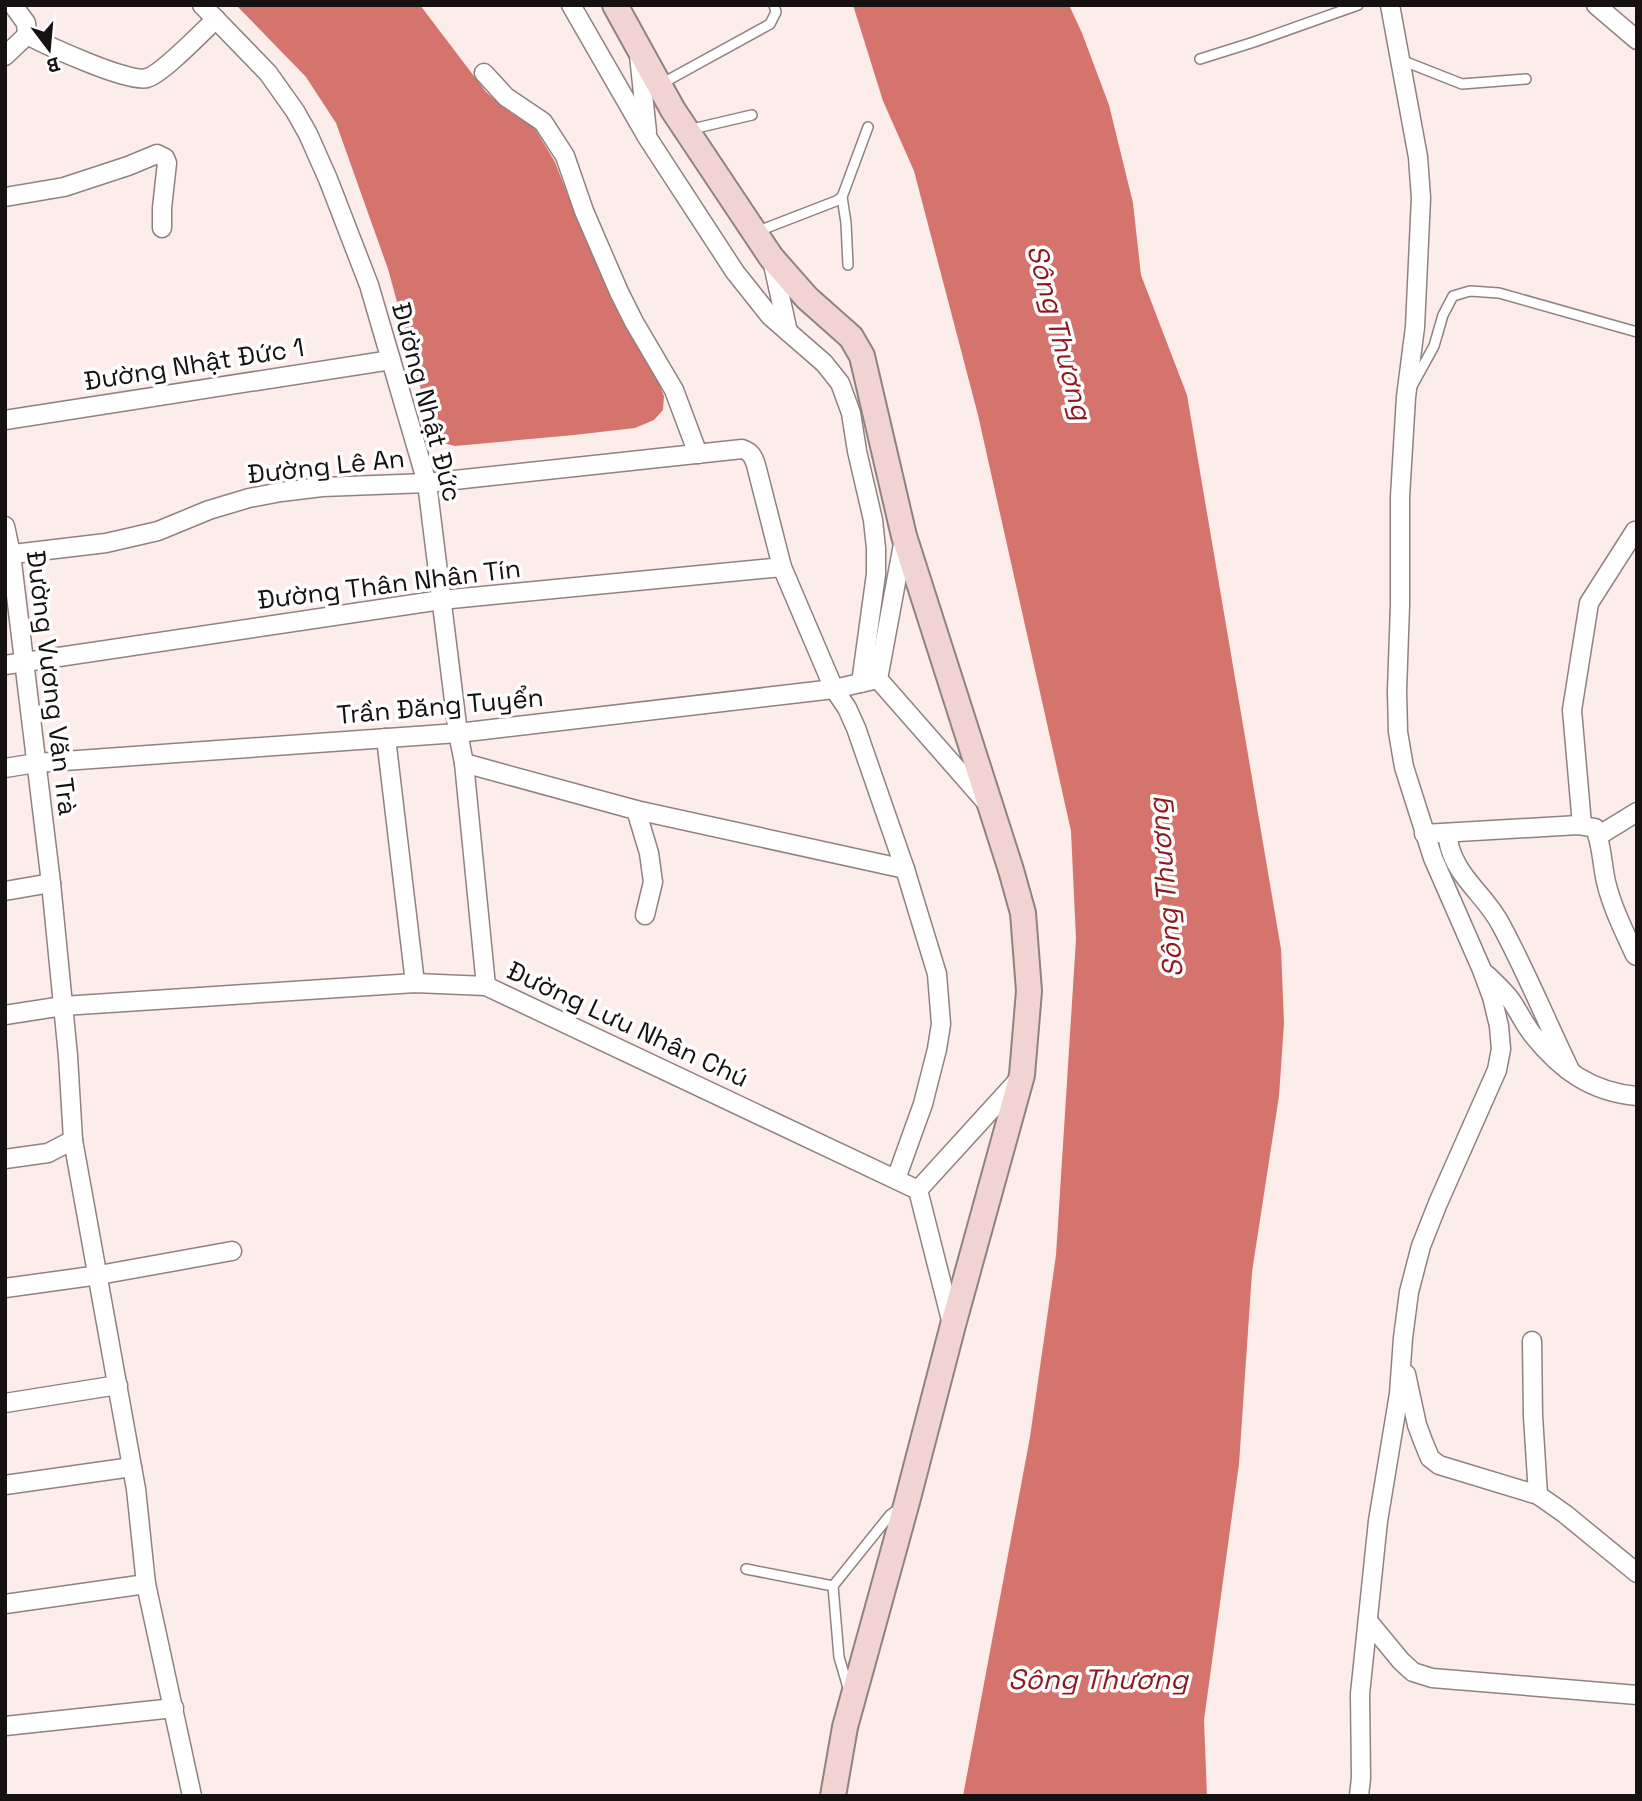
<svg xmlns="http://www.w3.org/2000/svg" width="1642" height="1801" viewBox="0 0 1642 1801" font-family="'Space Grotesk',sans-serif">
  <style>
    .water { fill: #d4746d }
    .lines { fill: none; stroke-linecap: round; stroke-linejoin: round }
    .lane-casing { stroke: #8f8280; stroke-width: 12 }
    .street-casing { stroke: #8f8280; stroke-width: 21 }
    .secondary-casing { stroke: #8f8280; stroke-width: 28 }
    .lane { stroke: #fff; stroke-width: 9 }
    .street { stroke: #fff; stroke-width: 18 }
    .secondary { stroke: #f1d3d1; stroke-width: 24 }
    .labels { text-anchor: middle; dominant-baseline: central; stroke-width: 7; stroke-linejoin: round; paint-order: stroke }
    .street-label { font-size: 26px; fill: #161111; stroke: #fefefe }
    .water-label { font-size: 28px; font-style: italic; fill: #8e181e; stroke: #fefefe }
  </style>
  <rect width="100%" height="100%" fill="#fcedeb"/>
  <g class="water">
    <path d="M 236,5 L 420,5 L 486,92 L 507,110 L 534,127 L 555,162 L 568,196 L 652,365 L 664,396 L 663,410 L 654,420 L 635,428 L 574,435 L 455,446 L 447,444 L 439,440 L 432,430 L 388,269 L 336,123 L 306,77 Z"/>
    <path d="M 853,5 L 1069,5 L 1082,33 L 1109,105 L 1133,203 L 1141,275 L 1187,395 L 1281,949 L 1284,1023 L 1279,1096 L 1252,1272 L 1239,1464 L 1204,1720 L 1207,1796 L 963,1796 L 1030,1437 L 1056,1255 L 1076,939 L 1071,831 L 978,415 L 914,171 L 883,101 Z"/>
  </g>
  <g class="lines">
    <defs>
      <g id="lane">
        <path d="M 1200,59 L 1254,42 L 1358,5"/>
        <path d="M 1401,60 L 1462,84 L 1526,79"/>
        <path d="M 661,84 L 770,24 L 776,12 L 774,5"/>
        <path d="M 688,130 L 752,115"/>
        <path d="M 842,197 L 846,223 L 848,265"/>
        <path d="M 756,232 L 836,201 L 842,197 L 868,127"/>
        <path d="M 1412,386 L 1434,346 L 1443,315 L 1453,296 L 1470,291 L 1499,293 L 1637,332"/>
        <path d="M 746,1569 L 833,1586 L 890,1515 L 900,1508"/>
        <path d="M 833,1586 L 839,1657 L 849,1691"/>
      </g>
      <g id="street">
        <path d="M 202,5 L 268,73 L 295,111 L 308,134 L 328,179 L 369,285 L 427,483 L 458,733 L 464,763 L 486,986"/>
        <path d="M 571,5 L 647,137 L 735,272 L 770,316 L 824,363 L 840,383 L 851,413 L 857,451 L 873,520 L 876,548 L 876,574 L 861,683"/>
        <path d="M 1596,5 L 1637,40"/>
        <path d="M 27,35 C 46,45 130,84 147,78 C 162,74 202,32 216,19"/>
        <path d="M 639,55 L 647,132"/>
        <path d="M 5,56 L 27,35 L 26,23 L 13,5"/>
        <path d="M 484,73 L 506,97 L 543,122 L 565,156 L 584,211 L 619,292 L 634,322 L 674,390 L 698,454"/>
        <path d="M 5,197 L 64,187 L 128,166 L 157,154 L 165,158 L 167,163 L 162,208 L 162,228"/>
        <path d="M 772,260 L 788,332"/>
        <path d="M 5,420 L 391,360"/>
        <path d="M 5,526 L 11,554 L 51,883 L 68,1056 L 73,1140 L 136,1489 L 146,1584 L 192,1796"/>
        <path d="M 904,539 L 878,679 L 985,801"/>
        <path d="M 5,555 L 106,543 L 158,531 L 209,510 L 249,498 L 281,492 L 322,487 L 427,483 L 742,449 C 751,452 753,456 756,465 L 782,567 L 834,689 L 847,708 L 856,728 L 905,869 L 937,974 L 941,1024 L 937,1049 L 923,1104 L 896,1179"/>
        <path d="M 5,665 L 441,600 L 782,567"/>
        <path d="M 386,738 L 415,983"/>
        <path d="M 464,763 L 636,810 L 905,869"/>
        <path d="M 5,768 L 36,763 L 458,733 L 834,689 L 878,679"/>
        <path d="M 636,810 L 649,853 L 653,882 L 645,915"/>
        <path d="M 1582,825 L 1572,710 L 1589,603 L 1635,531 L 1637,531"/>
        <path d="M 1447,833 C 1448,840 1449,847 1452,854 C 1462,881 1488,899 1501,925 C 1527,973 1547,1023 1571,1072"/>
        <path d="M 1424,834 L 1578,825 L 1595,828 C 1602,845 1602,864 1606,882 C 1612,907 1624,931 1635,955 L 1637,956"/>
        <path d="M 1598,836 L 1637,812"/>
        <path d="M 5,891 L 51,883"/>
        <path d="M 1487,975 C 1495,983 1503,990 1510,999 C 1518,1010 1524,1024 1533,1035 C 1561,1070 1591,1092 1637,1096"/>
        <path d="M 5,1015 L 63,1006 L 415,983 L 486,986 L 918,1190"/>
        <path d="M 5,1159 L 48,1153 L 73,1140"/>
        <path d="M 5,1288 L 99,1275 L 232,1251"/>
        <path d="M 952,1324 L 918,1190 L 1020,1078"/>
        <path d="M 1532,1341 L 1533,1416 L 1538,1495"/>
        <path d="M 1406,1374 L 1417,1425 L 1423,1441 L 1430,1458 L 1439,1465 L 1538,1495 L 1565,1514 L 1637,1573"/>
        <path d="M 5,1403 L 118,1385"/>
        <path d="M 5,1485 L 132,1467"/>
        <path d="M 5,1604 L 146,1584"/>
        <path d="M 1368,1621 L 1401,1661 L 1413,1672 L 1432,1678 L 1637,1695"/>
        <path d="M 5,1726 L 174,1708"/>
        <path d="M 1359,1796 L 1361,1778 L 1360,1694 L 1378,1521 L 1399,1394 L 1403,1338 L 1409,1292 L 1421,1246 L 1438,1203 L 1497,1070 L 1501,1049 L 1499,1026 L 1492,997 L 1482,970 L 1433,858 L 1404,767 L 1398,732 L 1397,691 L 1400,605 L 1400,497 L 1406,397 L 1415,327 L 1421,198 L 1418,157 L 1390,5"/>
      </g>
      <path id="secondary" d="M 615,5 L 673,110 L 771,257 L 807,298 L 851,337 L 862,356 L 904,536 L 1011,870 L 1023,913 L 1029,991 L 1022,1075 L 953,1325 L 907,1502 L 845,1727 L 833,1796"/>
    </defs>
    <use href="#lane" class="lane-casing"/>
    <use href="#street" class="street-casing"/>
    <use href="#secondary" class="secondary-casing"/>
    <use href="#lane" class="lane"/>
    <use href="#street" class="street"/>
    <use href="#secondary" class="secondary"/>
  </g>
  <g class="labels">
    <g class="street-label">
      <text transform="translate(194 364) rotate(-9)">Đường Nhật Đức 1</text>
      <text transform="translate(427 402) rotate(75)">Đường Nhật Đức</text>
      <text transform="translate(326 466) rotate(-6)">Đường Lê An</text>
      <text transform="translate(389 584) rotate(-7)">Đường Thân Nhân Tín</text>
      <text transform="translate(52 683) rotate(83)">Đường Vương Văn Trà</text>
      <text transform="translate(440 706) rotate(-5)">Trần Đăng Tuyển</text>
      <text transform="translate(628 1024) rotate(25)">Đường Lưu Nhân Chú</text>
    </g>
    <g class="water-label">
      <text transform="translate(1060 332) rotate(75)">Sông Thương</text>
      <text transform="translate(1165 888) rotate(-95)">Sông Thương</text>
      <text x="1098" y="1679">Sông Thương</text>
    </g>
  </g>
  <rect width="1642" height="1801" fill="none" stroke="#161111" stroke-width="14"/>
  <g transform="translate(49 49) rotate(164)" stroke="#fefefe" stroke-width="5" paint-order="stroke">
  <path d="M0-5L12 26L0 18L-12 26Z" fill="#161111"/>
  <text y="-10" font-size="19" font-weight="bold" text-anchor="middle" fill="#161111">B</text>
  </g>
</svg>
